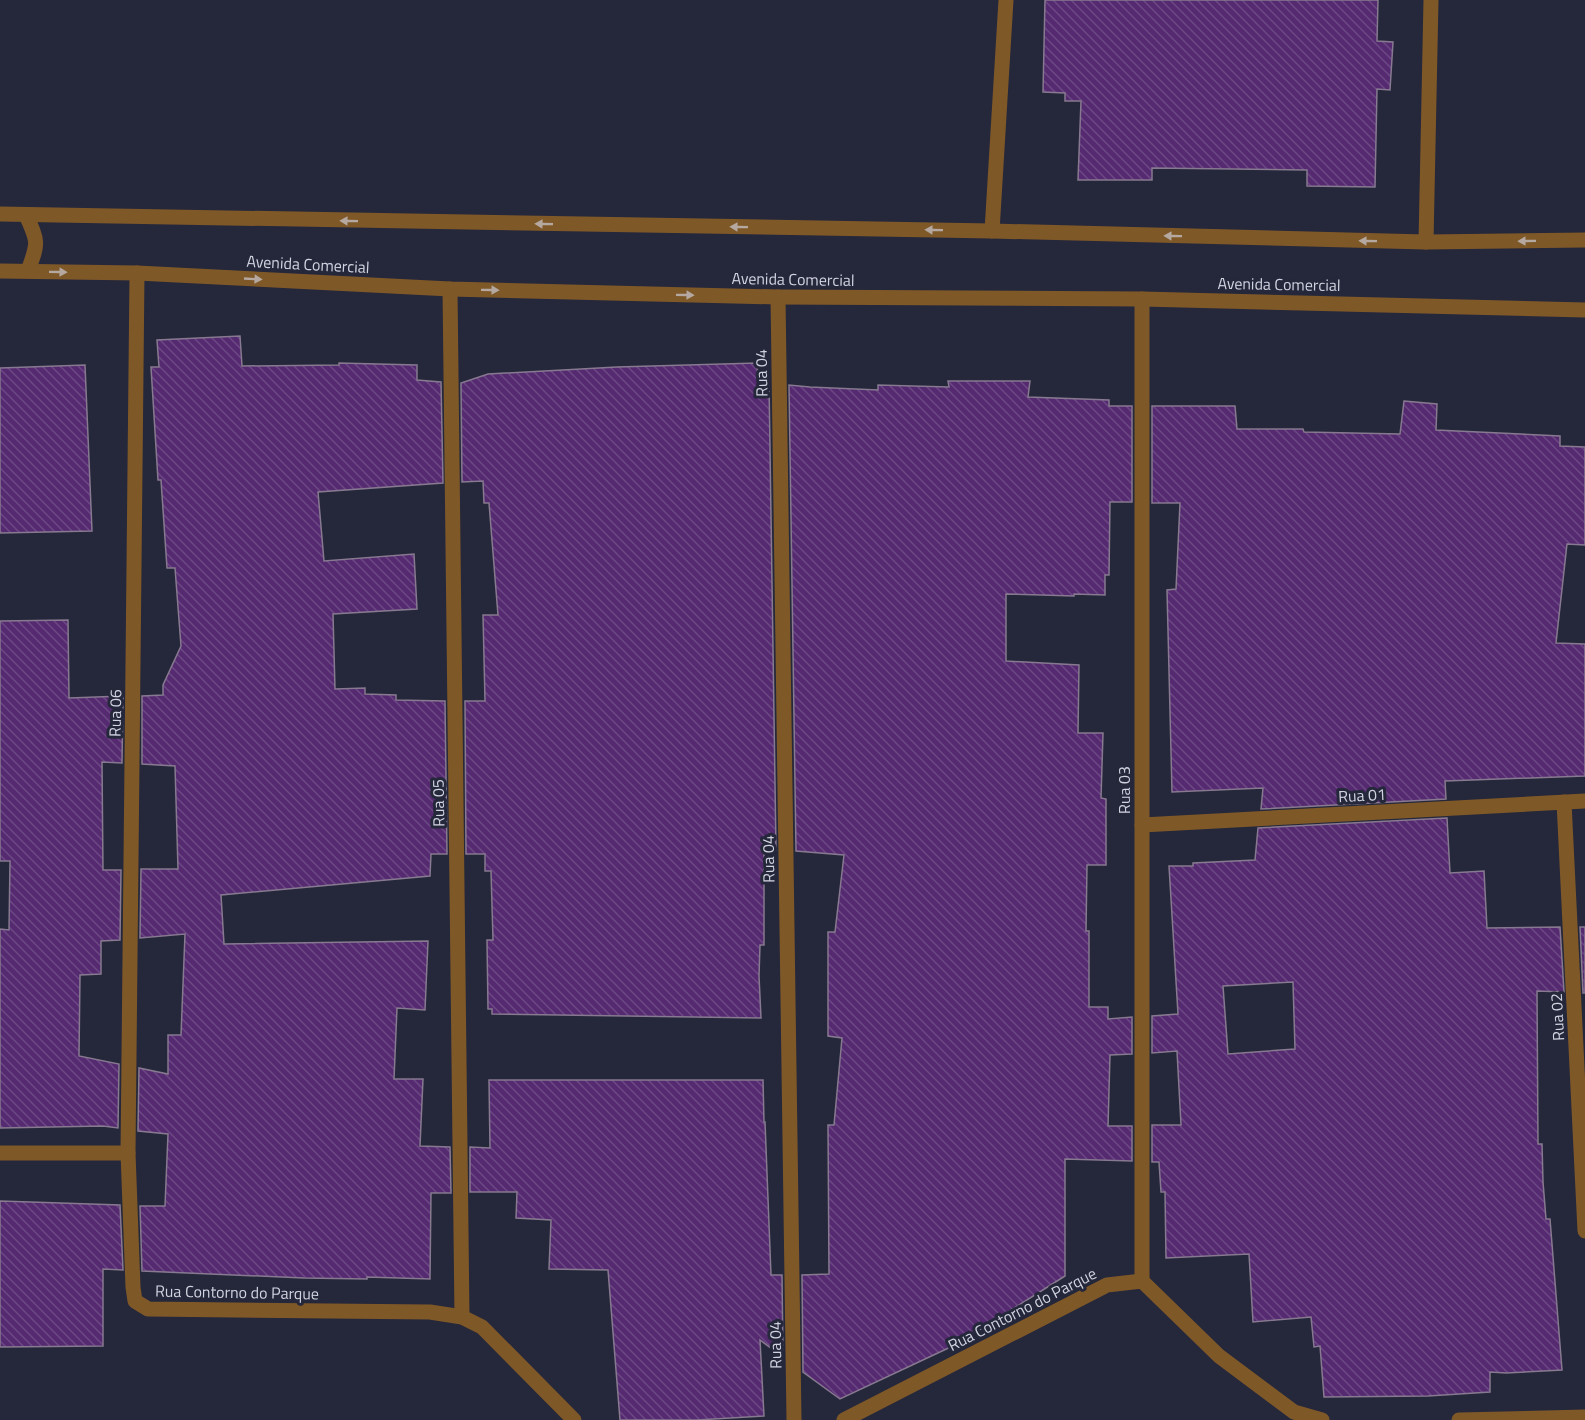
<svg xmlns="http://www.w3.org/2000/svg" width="1585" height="1420" viewBox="0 0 1585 1420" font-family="'Titillium Web',sans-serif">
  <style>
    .building { fill: url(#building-back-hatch); stroke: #877a90; stroke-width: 1.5; fill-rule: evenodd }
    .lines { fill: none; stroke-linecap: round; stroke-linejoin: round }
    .minor { stroke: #7f5828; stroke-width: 15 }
    .tertiary { stroke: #7f5828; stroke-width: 15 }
    .oneway { fill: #b4a8a0 }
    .labels { text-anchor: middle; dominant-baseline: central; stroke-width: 6; stroke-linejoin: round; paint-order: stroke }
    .street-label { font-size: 16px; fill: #d1d3e0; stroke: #25273b }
  </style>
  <defs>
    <pattern id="building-back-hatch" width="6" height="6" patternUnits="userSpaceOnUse" patternTransform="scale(1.5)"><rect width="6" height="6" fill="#552a70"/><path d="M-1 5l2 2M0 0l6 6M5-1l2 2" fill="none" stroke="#6c4884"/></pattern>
  </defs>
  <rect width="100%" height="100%" fill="#25273b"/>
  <g class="building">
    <path d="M 1045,0 L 1378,0 L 1377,41 L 1393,42 L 1390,90 L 1377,89 L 1375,187 L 1307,186 L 1307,170 L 1152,168 L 1152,180 L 1078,180 L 1081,101 L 1065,101 L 1065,93 L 1043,92 Z"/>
    <path d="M 240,336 L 242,366 L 339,365 L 339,363 L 417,365 L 417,380 L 441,382 L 443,483 L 318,492 L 324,561 L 414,554 L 417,609 L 333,614 L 335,689 L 365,688 L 365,694 L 396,695 L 396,700 L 445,701 L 447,854 L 431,854 L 430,876 L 221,895 L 224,944 L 428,941 L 425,1010 L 397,1008 L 394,1079 L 423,1079 L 420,1146 L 450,1147 L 451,1193 L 431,1193 L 430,1279 L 367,1277 L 367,1279 L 304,1278 L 142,1271 L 140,1206 L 165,1206 L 168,1134 L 138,1131 L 139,1068 L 168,1074 L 168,1035 L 181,1035 L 185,934 L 140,938 L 141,869 L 178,869 L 175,766 L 142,764 L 142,696 L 163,695 L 163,685 L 181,646 L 175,568 L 167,568 L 161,480 L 158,480 L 151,367 L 159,367 L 157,340 Z"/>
    <path d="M 757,363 L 758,381 L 769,382 L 776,850 L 764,849 L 764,945 L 760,945 L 759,976 L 761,1018 L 492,1014 L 492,1009 L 488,1009 L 487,940 L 493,940 L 491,871 L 485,871 L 485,854 L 466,854 L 465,701 L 485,701 L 483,615 L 498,615 L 489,503 L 484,503 L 483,481 L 462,482 L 461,383 L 488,374 L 617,367 Z"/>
    <path d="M 85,365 L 92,531 L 0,533 L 0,368 Z"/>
    <path d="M 948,381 L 1030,381 L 1028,397 L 1109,400 L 1109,406 L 1132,406 L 1132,502 L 1110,502 L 1109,575 L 1105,575 L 1105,595 L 1074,594 L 1074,596 L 1006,594 L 1006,661 L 1079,665 L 1078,733 L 1103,733 L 1101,798 L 1106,799 L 1106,865 L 1087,865 L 1086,931 L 1089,931 L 1089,1007 L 1108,1007 L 1108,1019 L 1132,1017 L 1132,1054 L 1110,1055 L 1108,1126 L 1132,1126 L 1132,1161 L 1065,1159 L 1065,1276 L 957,1344 L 840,1399 L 803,1372 L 802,1275 L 829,1274 L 828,1125 L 834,1125 L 842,1038 L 828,1036 L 828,932 L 835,932 L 844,855 L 796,851 L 789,385 L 810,387 L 878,390 L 878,385 L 949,387 Z"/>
    <path d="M 1404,401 L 1437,404 L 1436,430 L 1560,436 L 1560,446 L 1585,447 L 1585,545 L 1567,544 L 1556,643 L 1585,644 L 1585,776 L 1445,781 L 1446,799 L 1261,809 L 1263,788 L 1172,792 L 1167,590 L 1176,589 L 1180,503 L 1152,503 L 1152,406 L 1235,406 L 1237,429 L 1303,429 L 1304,432 L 1400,434 Z"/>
    <path d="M 68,620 L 69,698 L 123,696 L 122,763 L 102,762 L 103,870 L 121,870 L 120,940 L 101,941 L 101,974 L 80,975 L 79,1056 L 119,1064 L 118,1128 L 103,1126 L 0,1128 L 0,929 L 9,930 L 10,861 L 0,861 L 0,621 Z"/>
    <path d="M 1447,818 L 1450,873 L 1484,871 L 1487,928 L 1560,927 L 1564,992 L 1537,991 L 1538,1144 L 1542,1144 L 1543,1182 L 1546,1219 L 1550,1219 L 1562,1370 L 1506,1373 L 1490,1372 L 1490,1392 L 1428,1396 L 1324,1397 L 1320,1346 L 1314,1347 L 1311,1317 L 1253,1322 L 1249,1254 L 1166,1258 L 1165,1192 L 1161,1192 L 1159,1162 L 1152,1162 L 1152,1125 L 1181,1125 L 1177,1051 L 1152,1053 L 1152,1016 L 1178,1014 L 1169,866 L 1193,866 L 1193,863 L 1255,860 L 1258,828 ZM 1293,982 L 1295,1049 L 1228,1054 L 1223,986 Z"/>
    <path d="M 1580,927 L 1585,927 L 1585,993 L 1583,993 Z"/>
    <path d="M 489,1080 L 763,1080 L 764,1122 L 765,1122 L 771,1275 L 782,1275 L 783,1357 L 760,1340 L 764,1416 L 697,1420 L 620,1420 L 608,1270 L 549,1269 L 551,1220 L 516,1218 L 517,1192 L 470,1192 L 470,1147 L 490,1148 Z"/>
    <path d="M 0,1201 L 120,1205 L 123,1270 L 103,1269 L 103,1346 L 0,1347 Z"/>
  </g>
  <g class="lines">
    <g class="minor">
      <path d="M 992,231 L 1006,0"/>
      <path d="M 1426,242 L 1431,0"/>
      <path d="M 450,289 L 462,1317"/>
      <path d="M 778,297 L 794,1420"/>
      <path d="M 1564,802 L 1585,1231"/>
      <path d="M 1142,825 L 1585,801"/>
      <path d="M 0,1153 L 128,1153 L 133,1287 L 135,1301 L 148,1309 L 430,1312 L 462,1317 L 482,1327 L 574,1420"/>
      <path d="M 128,1153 L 137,273"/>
      <path d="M 1142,1281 L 1142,299"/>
      <path d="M 844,1420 L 1107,1285 L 1142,1281 L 1219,1356 L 1294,1412 L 1322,1420"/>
      <path d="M 1459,1420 L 1585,1417"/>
    </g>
    <g class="tertiary">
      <path d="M 0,214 L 992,231 L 1426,242 L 1585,240"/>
      <path d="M 26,215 C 39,243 38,243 28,271"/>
      <path d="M 0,271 L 137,273 L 450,289 L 778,297 L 1142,299 L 1585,310"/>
    </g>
  </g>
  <defs><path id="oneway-solid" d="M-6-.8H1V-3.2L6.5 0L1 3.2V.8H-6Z" transform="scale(1.5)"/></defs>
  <g class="oneway">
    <use href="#oneway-solid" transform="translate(349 221) rotate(-179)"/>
    <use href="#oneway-solid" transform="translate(544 224) rotate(-179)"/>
    <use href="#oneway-solid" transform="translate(739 227) rotate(-179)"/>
    <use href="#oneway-solid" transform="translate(934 230) rotate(-179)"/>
    <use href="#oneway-solid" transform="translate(1173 236) rotate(-179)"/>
    <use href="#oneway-solid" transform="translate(1368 241) rotate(-179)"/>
    <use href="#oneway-solid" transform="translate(1527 241) rotate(179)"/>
    <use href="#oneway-solid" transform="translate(58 272) rotate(1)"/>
    <use href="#oneway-solid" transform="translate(253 279) rotate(3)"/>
    <use href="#oneway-solid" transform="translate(490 290) rotate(1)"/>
    <use href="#oneway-solid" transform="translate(685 295) rotate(1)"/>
  </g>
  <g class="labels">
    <g class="street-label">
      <text transform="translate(308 264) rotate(3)">Avenida Comercial</text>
      <text transform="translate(793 279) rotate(1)">Avenida Comercial</text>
      <text transform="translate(1279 284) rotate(1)">Avenida Comercial</text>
      <text transform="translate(761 373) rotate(-91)">Rua 04</text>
      <text transform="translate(115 713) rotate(-89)">Rua 06</text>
      <text transform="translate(1124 790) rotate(-90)">Rua 03</text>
      <text transform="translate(1362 795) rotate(-3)">Rua 01</text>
      <text transform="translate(438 803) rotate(-91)">Rua 05</text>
      <text transform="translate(768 859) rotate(-91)">Rua 04</text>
      <text transform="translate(1557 1017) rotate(-93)">Rua 02</text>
      <text transform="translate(237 1292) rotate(1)">Rua Contorno do Parque</text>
      <text transform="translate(1022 1309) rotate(-27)">Rua Contorno do Parque</text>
      <text transform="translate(775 1345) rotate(-91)">Rua 04</text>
    </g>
  </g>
</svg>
